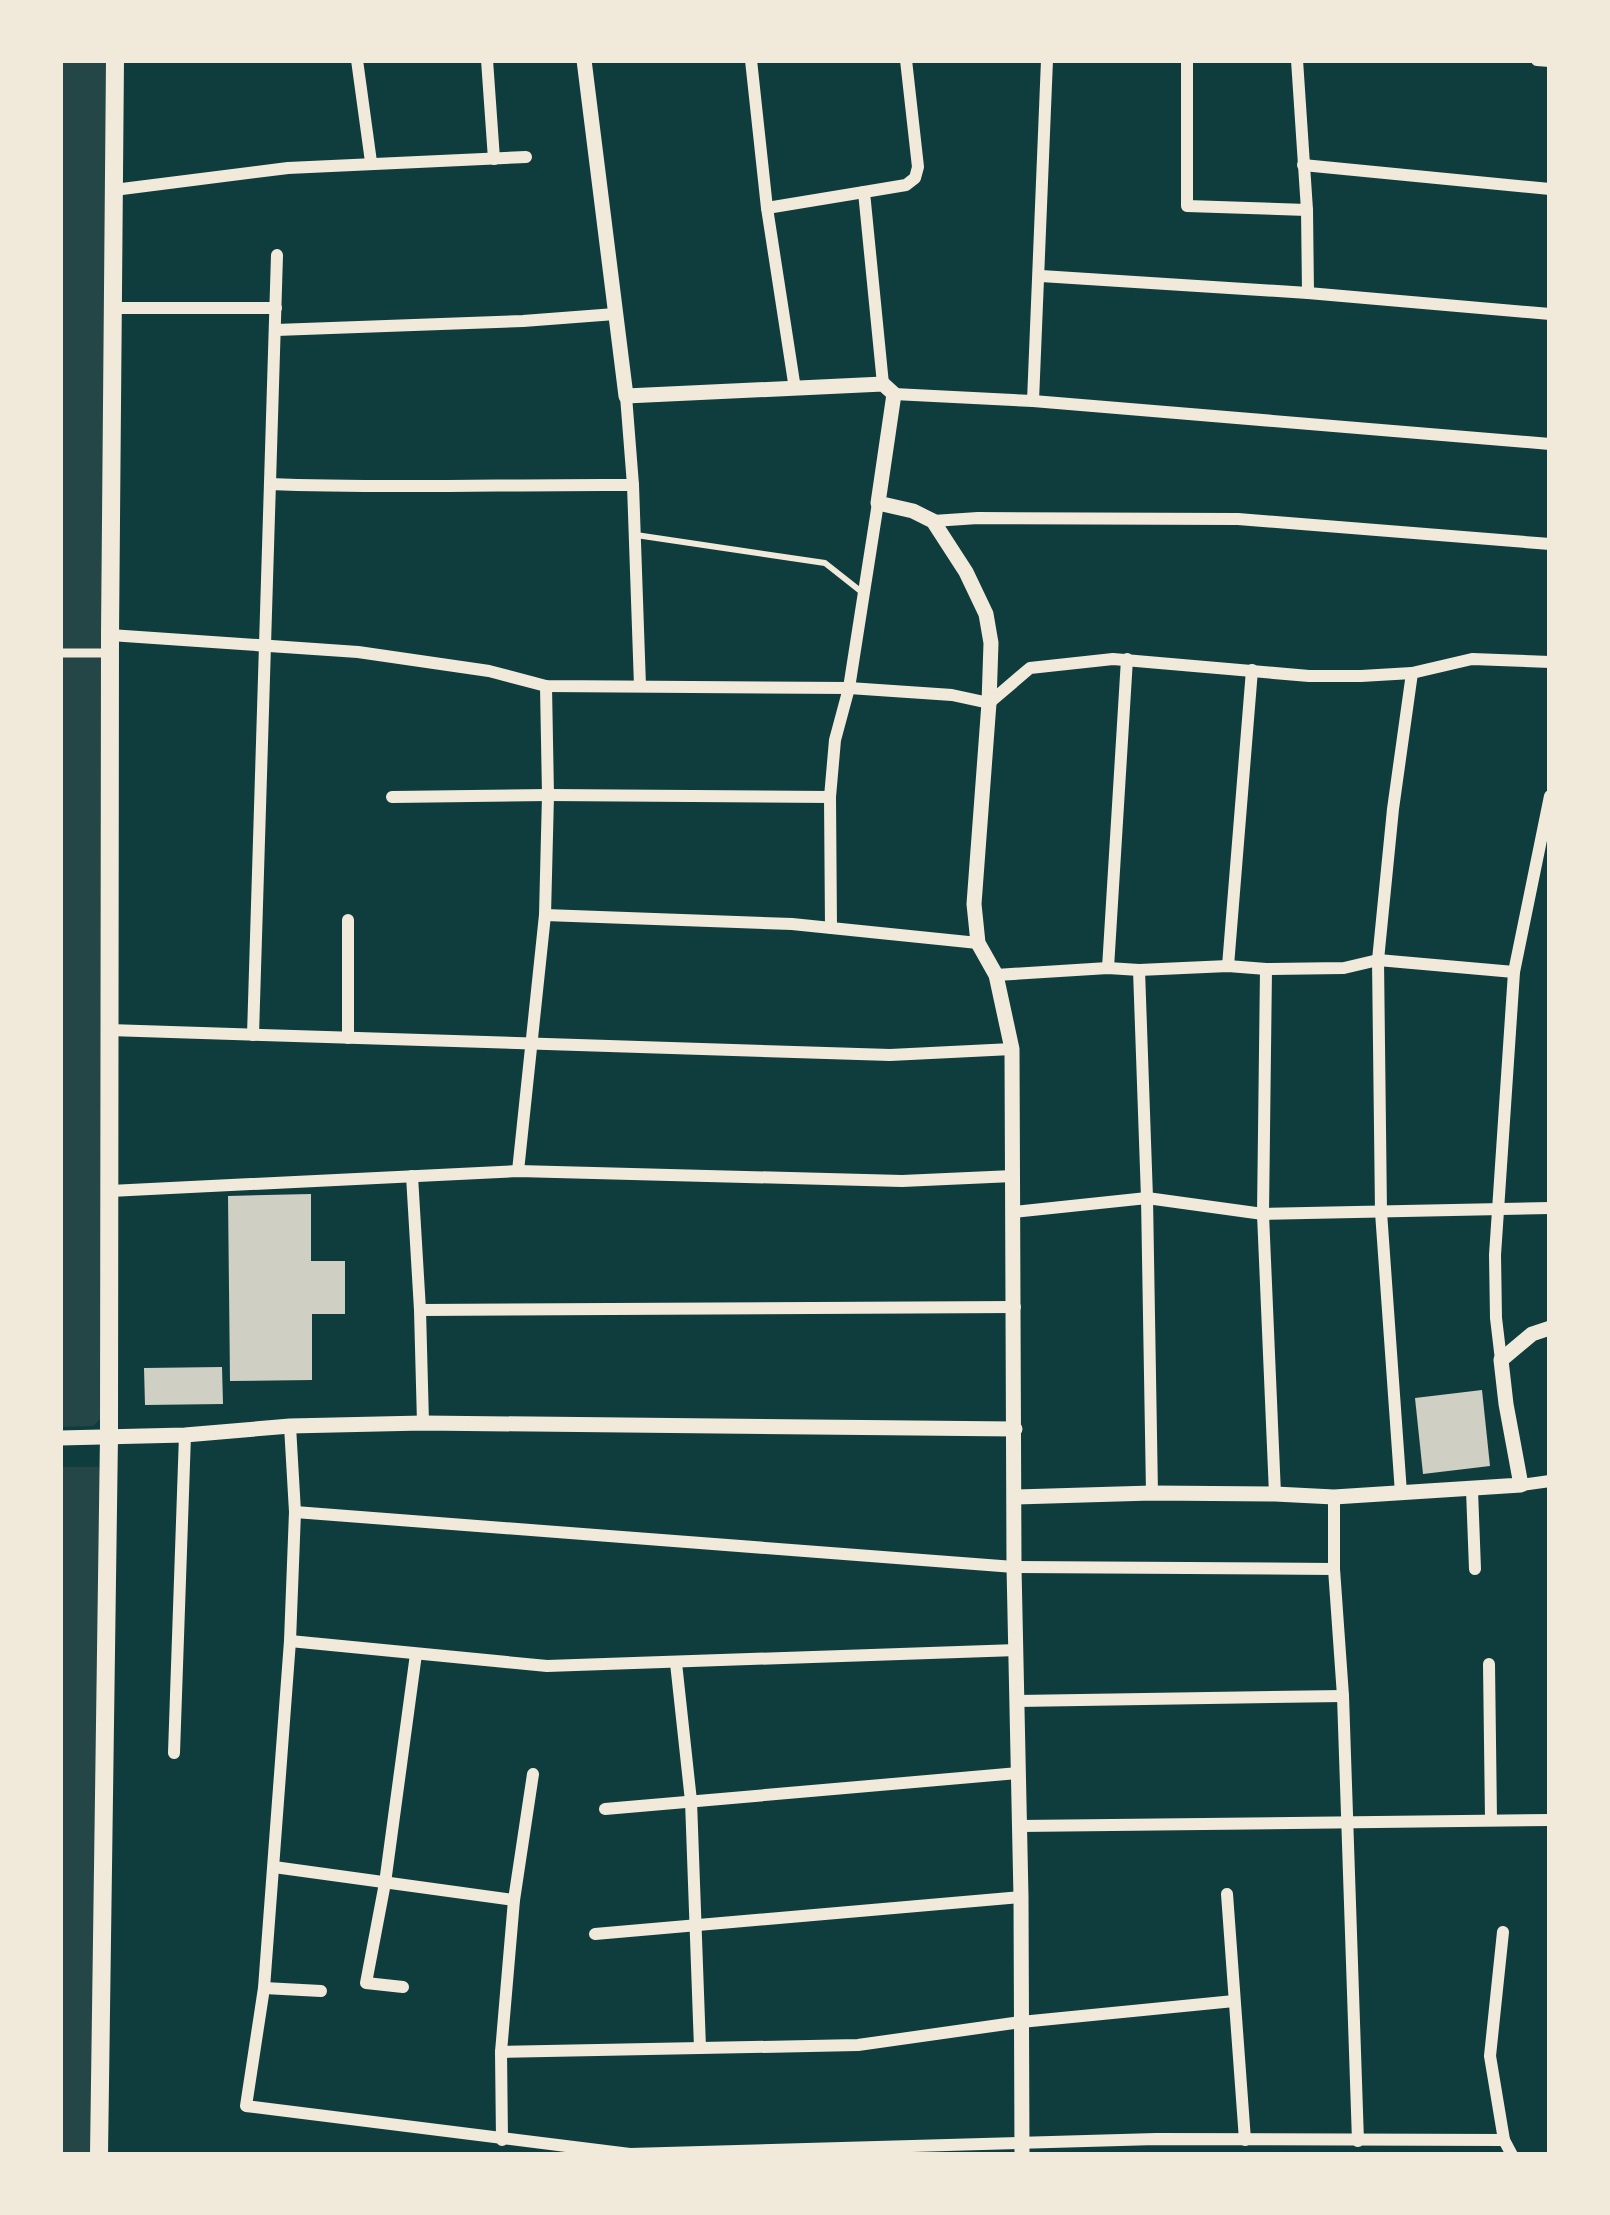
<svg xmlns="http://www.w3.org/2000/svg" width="1610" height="2215" viewBox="0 0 1610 2215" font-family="'Public Sans',sans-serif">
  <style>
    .green { fill: #244646 }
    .building { fill: #cfcfc3 }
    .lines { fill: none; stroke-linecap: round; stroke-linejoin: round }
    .service { stroke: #f1e9da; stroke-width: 6 }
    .pedestrian { stroke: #f1e9da; stroke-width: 9 }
    .minor { stroke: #f1e9da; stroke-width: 12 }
    .tertiary { stroke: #f1e9da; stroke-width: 15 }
    .primary { stroke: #f1e9da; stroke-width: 18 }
  </style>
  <rect width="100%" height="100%" fill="#0f3d3e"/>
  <g class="green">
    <path d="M 60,60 L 110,60 L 101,1418 L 93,1426 L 60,1427 Z"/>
    <path d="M 60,1467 L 98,1467 L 103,1477 L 93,2155 L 60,2155 Z"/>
  </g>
  <g class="building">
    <path d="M 311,1194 L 311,1261 L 345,1261 L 345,1314 L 312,1314 L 312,1380 L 230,1381 L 228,1196 Z"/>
    <path d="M 222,1367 L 223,1404 L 145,1405 L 144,1368 Z"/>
    <path d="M 1482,1390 L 1490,1466 L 1423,1474 L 1415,1398 Z"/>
  </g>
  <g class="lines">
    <path class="service" d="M 636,535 L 825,563 L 863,593"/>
    <path class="pedestrian" d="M 60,653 L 109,653"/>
    <g class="minor">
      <path d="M 357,60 L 371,162"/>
      <path d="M 487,60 L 494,159"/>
      <path d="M 751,60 L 767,208 L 795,389"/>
      <path d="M 1187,60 L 1187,206 L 1307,210"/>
      <path d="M 1297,60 L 1307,210 L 1308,293"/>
      <path d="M 1537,60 L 1550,61"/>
      <path d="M 1303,165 L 1550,189"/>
      <path d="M 114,190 L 288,168 L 526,157"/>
      <path d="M 767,208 L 864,192"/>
      <path d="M 1041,276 L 1308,293 L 1550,314"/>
      <path d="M 113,308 L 276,308"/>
      <path d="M 276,330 L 523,321 L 615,314"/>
      <path d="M 883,384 L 864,192 L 906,185 L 915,178 L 918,167 L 906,60"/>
      <path d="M 894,394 L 1033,401 L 1550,444"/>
      <path d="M 626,396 L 633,485 L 640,686"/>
      <path d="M 1033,401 L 1047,60"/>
      <path d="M 270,484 C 391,489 512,484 633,485"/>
      <path d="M 933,521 L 978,518 L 1238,519 L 1550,544"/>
      <path d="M 110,635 L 358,652 L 489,671 L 546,686 L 849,688 L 952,695 L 989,703 L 1030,668 L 1113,659 L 1309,676 L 1361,676 L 1412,673 L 1472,659 L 1550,662"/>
      <path d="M 392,797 L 548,795 L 830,797"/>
      <path d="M 545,915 L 792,924 L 978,943"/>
      <path d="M 348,920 L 348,1038"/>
      <path d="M 831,928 L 830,797 L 835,740 L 849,688 L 878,503"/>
      <path d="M 1228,966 L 1252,670"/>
      <path d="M 1108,968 L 1127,659"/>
      <path d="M 1266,969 L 1263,1214 L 1275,1494"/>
      <path d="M 1139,970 L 1147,1198 L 1152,1493"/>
      <path d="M 996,975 L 1108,968 L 1139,970 L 1228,966 L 1266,969 L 1344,968 L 1378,960 L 1514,972"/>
      <path d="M 109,1030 L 890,1055 L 1012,1049"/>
      <path d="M 253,1035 L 277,255"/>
      <path d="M 518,1171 L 545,915 L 548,795 L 546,686"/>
      <path d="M 412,1176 L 420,1310 L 423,1423"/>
      <path d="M 110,1191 L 518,1171 L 902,1181 L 1013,1176"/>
      <path d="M 1013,1212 L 1147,1198 L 1263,1214 L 1550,1208"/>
      <path d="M 420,1310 L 1015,1307"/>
      <path d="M 1501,1360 L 1496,1318 L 1495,1255 L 1514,972 L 1550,796"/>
      <path d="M 290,1426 L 295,1512 L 290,1641 L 264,1988 L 246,2106 L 630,2154 L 1156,2139 L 1504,2140"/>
      <path d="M 1521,1485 L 1550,1481"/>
      <path d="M 1472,1490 L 1475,1569"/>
      <path d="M 1401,1493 L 1381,1212 L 1378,960 L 1393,809 L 1412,673"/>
      <path d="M 1334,1497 L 1334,1569 L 1343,1696 L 1358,2141"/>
      <path d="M 295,1512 L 1014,1567 L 1334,1569"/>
      <path d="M 290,1641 L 547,1666 L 1017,1650"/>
      <path d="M 676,1663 L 691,1801 L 700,2048"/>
      <path d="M 1489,1664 L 1491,1819"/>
      <path d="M 1017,1701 L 1343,1696"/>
      <path d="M 174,1753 L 185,1435"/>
      <path d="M 605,1809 L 1019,1773"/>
      <path d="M 1020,1826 L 1550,1820"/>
      <path d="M 274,1867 L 514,1900"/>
      <path d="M 1227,1894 L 1245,2140"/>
      <path d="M 1503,1932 L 1490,2056 L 1504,2140 L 1512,2155"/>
      <path d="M 595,1934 L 1021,1897"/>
      <path d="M 403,1987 L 366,1983 L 385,1883 L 416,1654"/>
      <path d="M 264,1988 L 321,1991"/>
      <path d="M 501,2052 L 858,2045 L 1021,2022 L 1234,2001"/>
      <path d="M 502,2140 L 501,2052 L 514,1900 L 533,1774"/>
    </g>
    <g class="tertiary">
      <path d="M 584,60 L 626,396 L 883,384 L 894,394 L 878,503 L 913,511 L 933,521 L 966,572 L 986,614 L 991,643 L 989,703 L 974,904 L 978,943 L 996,975 L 1012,1049 L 1014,1567 L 1021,1897 L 1022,2155"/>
      <path d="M 60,1438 L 185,1435 L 290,1426 L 423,1423 L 1015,1429"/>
      <path d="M 1015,1497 L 1152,1493 L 1275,1494 L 1334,1497 L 1521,1485 L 1506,1404 L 1501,1360 L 1532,1334 L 1550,1328"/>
    </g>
    <path class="primary" d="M 99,2155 L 109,1436 L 110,635 L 115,60"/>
  </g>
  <rect width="1610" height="2215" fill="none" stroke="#f1e9da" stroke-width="126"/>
</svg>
